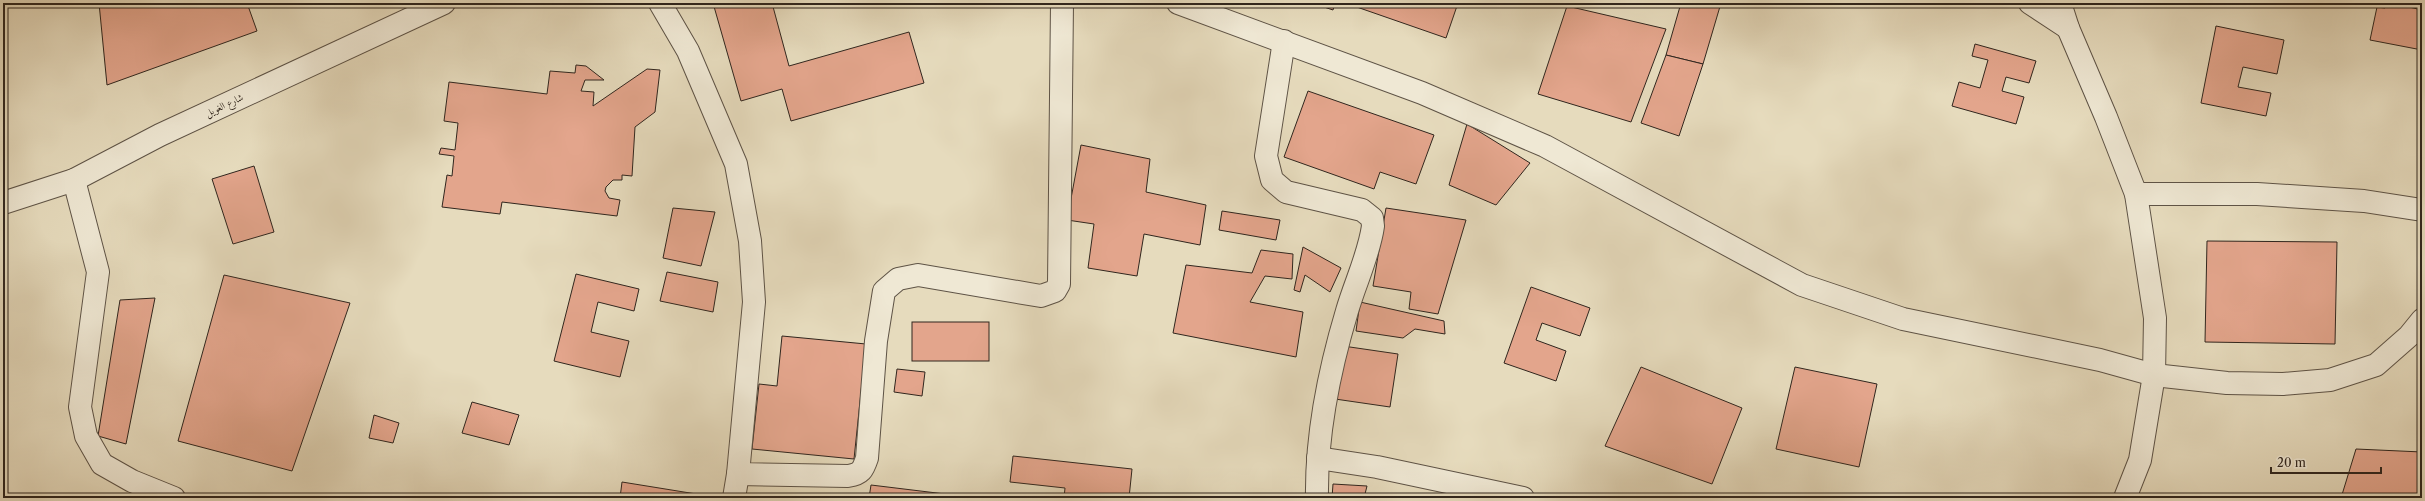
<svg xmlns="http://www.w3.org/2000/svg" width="2425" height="501" viewBox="0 0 2425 501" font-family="'Libre Caslon Text',Amiri,serif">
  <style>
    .building { fill: #e3a58c; stroke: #30261e }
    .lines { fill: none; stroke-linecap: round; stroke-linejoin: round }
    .minor-casing { stroke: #5e5346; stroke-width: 24 }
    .tertiary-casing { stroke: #5e5346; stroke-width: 24 }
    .minor { stroke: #efe8d4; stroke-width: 22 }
    .tertiary { stroke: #efe8d4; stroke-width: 22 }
    .labels { text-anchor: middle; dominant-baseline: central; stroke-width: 4; stroke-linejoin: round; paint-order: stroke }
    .street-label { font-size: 10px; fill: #30261e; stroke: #efe8d4 }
  </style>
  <rect width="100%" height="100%" fill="#e6dbbd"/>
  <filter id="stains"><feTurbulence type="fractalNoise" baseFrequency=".005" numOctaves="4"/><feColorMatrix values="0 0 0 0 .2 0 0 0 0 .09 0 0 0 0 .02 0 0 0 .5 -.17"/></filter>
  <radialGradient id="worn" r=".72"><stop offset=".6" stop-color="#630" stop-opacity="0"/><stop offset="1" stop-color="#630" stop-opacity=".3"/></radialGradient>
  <g class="building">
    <path d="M 99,3 L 247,3 L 257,31 L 107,85 Z"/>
    <path d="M 713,3 L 772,3 L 789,66 L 909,32 L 924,83 L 791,121 L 782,89 L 741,101 Z"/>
    <path d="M 1183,3 L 1223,3 L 1221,11 Z"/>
    <path d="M 1312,3 L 1335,3 L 1333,10 Z"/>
    <path d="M 1352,3 L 1458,3 L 1446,38 L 1351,5 Z"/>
    <path d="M 1681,3 L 1721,3 L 1703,64 L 1666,55 Z"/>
    <path d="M 2386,3 L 2422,3 L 2422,6 L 2410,4 L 2409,7 L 2422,10 L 2422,50 L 2370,40 L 2377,7 L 2385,8 Z"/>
    <path d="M 1567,6 L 1666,29 L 1631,122 L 1538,94 Z"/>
    <path d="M 2216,26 L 2284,40 L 2277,74 L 2243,67 L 2238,87 L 2271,93 L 2266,116 L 2201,103 Z"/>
    <path d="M 1975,44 L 2036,61 L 2029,83 L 2006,77 L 2002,91 L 2024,97 L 2016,124 L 1952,106 L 1959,82 L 1980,88 L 1988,60 L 1972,56 Z"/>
    <path d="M 1666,55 L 1703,64 L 1679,136 L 1641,123 Z"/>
    <path d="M 576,65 L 586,66 L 604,80 L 585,80 L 581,91 L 594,92 L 593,106 L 647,69 L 660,70 L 655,112 L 635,127 L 632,176 L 622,175 L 622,180 L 613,180 L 606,187 L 605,191 L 609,198 L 620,200 L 617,216 L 502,202 L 500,214 L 442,207 L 447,175 L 452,176 L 454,156 L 439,154 L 441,148 L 455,150 L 458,123 L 444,121 L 449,82 L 547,94 L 550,71 L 575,73 Z"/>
    <path d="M 1308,91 L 1434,135 L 1416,184 L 1380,172 L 1374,189 L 1284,157 Z"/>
    <path d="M 1467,124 L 1530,163 L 1496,205 L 1449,185 Z"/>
    <path d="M 1081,145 L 1150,159 L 1146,192 L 1206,205 L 1200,245 L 1144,234 L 1137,276 L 1088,268 L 1094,224 L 1067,220 Z"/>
    <path d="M 254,166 L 274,232 L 233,244 L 212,179 Z"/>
    <path d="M 673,208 L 715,212 L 701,266 L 663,258 Z"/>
    <path d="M 1386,208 L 1466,220 L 1438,314 L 1409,309 L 1411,292 L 1373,286 Z"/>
    <path d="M 1222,211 L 1280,220 L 1276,240 L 1219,230 Z"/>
    <path d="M 2207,241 L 2337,242 L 2335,344 L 2205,342 Z"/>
    <path d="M 1303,247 L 1341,268 L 1330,292 L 1305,275 L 1300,292 L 1294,290 Z"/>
    <path d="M 1261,250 L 1293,254 L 1292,279 L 1265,276 L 1250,302 L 1303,312 L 1296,357 L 1173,333 L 1186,265 L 1252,273 Z"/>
    <path d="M 667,272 L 718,282 L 713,312 L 660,301 Z"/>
    <path d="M 576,274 L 639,289 L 634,311 L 598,302 L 591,332 L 629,341 L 620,377 L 554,361 Z"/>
    <path d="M 224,275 L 350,303 L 292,471 L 178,441 Z"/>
    <path d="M 1531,287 L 1590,308 L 1580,336 L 1542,323 L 1536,340 L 1566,351 L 1556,381 L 1504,363 Z"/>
    <path d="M 155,298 L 126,444 L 98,436 L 120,300 Z"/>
    <path d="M 1360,302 L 1444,321 L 1445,334 L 1415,329 L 1403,338 L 1356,331 Z"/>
    <rect x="912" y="322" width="77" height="39"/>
    <path d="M 782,336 L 866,344 L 854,459 L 752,449 L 759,384 L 777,386 Z"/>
    <path d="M 1343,346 L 1398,354 L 1390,407 L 1335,399 Z"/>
    <path d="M 1641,367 L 1742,408 L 1712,484 L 1605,446 Z"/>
    <path d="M 1795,367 L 1877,384 L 1859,467 L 1776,449 Z"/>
    <path d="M 897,369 L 925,372 L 922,396 L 894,392 Z"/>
    <path d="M 472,402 L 519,415 L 509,445 L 462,433 Z"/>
    <path d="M 374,415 L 399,423 L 393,443 L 369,438 Z"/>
    <path d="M 2356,449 L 2422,452 L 2422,498 L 2341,498 Z"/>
    <path d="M 1013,456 L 1132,469 L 1129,498 L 1064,498 L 1065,488 L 1010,482 Z"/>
    <path d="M 622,482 L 721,498 L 620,498 Z"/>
    <path d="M 1333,484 L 1367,486 L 1364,498 L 1332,498 Z"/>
    <path d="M 871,485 L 978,498 L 869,498 Z"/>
  </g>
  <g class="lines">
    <defs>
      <g id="minor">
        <path d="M 660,3 L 688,51 L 736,164 L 750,241 L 754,302 L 738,474 L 848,476 C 861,474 863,470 867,458 L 876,341 L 884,291 L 898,279 L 918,275 L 1041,296 L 1055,291 L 1059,284 L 1062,3"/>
        <path d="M 1178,3 L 1422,93 L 1545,146 L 1802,285 L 1903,319 L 2100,360 L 2154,375 L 2227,383 L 2283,384 L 2330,380 L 2376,365 L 2409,336 L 2422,320"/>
        <path d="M 2030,3 L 2068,28"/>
        <path d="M 2060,3 L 2068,28 L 2106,117 L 2136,194 L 2155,318 L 2154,375 L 2140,460 L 2125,498"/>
        <path d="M 1284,41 L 1266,156 L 1272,180 L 1286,192 L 1362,210 L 1372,218 L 1373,226 C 1369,255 1355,283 1347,311 C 1329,371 1316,436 1317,498"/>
        <path d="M 74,180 L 98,272 L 80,407 L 86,436 L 102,464 L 132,481 L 174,498"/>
        <path d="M 2136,194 L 2257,194 L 2364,201 L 2422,210"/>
        <path d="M 1318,458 L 1377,467 L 1523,498"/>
        <path d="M 734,498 L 738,474"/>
      </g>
      <path id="tertiary" d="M 3,203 L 74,180 L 160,135 L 444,3"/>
    </defs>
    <use href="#minor" class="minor-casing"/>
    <use href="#tertiary" class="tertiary-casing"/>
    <use href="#minor" class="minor"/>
    <use href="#tertiary" class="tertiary"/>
  </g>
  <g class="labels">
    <g class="street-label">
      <text transform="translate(224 105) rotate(-25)">شارع الغويل</text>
    </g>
  </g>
  <rect width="2425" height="501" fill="none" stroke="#e6dbbd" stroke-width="16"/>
  <rect x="4" y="4" width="2417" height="493" fill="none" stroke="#30261e" stroke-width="2"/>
  <rect x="8" y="8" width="2409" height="485" fill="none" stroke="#30261e"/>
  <path d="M2271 467v6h110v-6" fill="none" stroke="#30261e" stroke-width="2"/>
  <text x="2277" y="467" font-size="12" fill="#30261e" stroke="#efe8d4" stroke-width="3" paint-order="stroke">20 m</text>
  <rect width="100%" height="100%" filter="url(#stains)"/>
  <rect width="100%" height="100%" fill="url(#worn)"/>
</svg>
